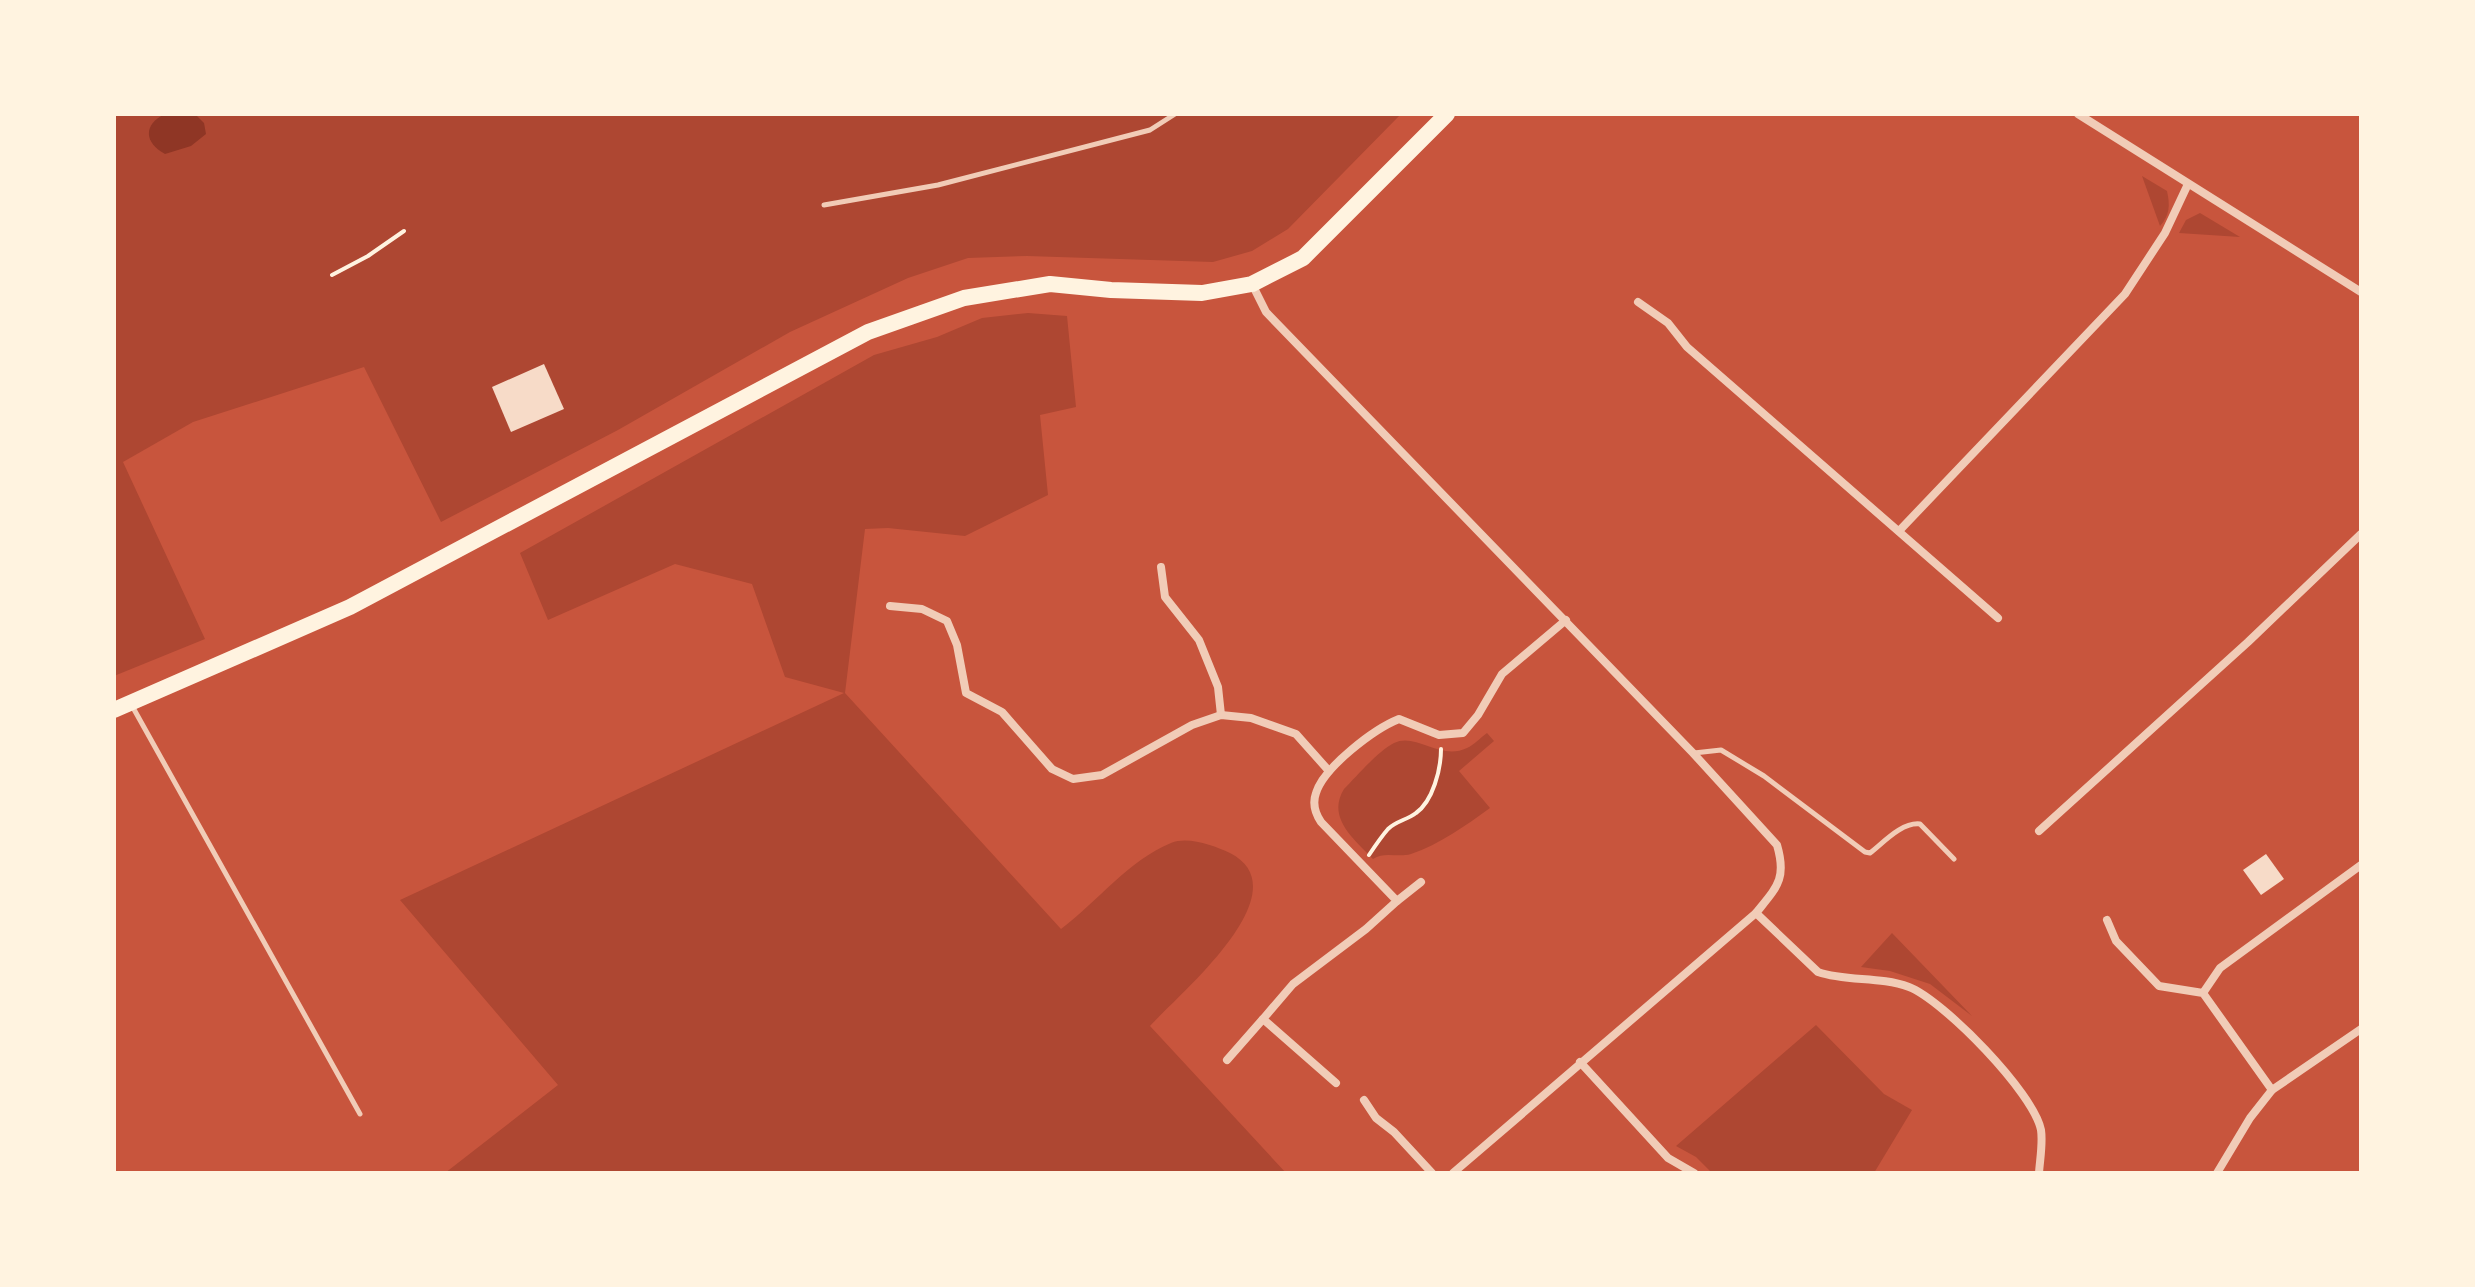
<svg xmlns="http://www.w3.org/2000/svg" width="2475" height="1287" viewBox="0 0 2475 1287" font-family="'DM Sans',sans-serif">
  <style>
    .green { fill: #ae4732 }
    .water { fill: #8f3625 }
    .building { fill: #f7dbc8 }
    .lines { fill: none; stroke-linecap: round; stroke-linejoin: round }
    .path { stroke: #fff3e0; stroke-width: 4 }
    .service { stroke: #f1ccb7; stroke-width: 5 }
    .minor { stroke: #f1ccb7; stroke-width: 8 }
    .primary { stroke: #fff3e0; stroke-width: 16 }
  </style>
  <rect width="100%" height="100%" fill="#c8553d"/>
  <g class="green">
    <path d="M 114,114 L 1401,114 L 1288,229 L 1252,251 L 1213,262 L 1027,256 L 968,258 L 908,278 L 790,332 L 618,430 L 441,522 L 364,367 L 193,422 L 123,462 L 205,639 L 114,676 Z"/>
    <path d="M 2142,176 L 2167,191 C 2170,205 2170,215 2160,226 Z"/>
    <path d="M 2200,213 L 2240,237 L 2179,233 L 2186,220 Z"/>
    <path d="M 1028,313 L 1067,316 L 1076,407 L 1040,415 L 1048,495 L 965,536 L 888,528 L 865,529 L 845,693 L 1061,929 C 1097,902 1129,860 1171,843 C 1189,836 1214,846 1230,853 C 1304,891 1178,995 1150,1026 L 1286,1173 L 445,1173 L 558,1085 L 400,900 L 844,693 L 785,677 L 752,584 L 675,564 L 548,620 L 520,553 L 874,355 L 937,337 L 982,318 Z"/>
    <path d="M 1487,733 L 1494,741 L 1459,771 L 1490,808 C 1465,826 1440,844 1411,854 C 1397,858 1385,851 1373,859 C 1355,840 1326,818 1344,789 C 1357,776 1378,751 1394,743 C 1416,732 1440,761 1467,748 C 1474,745 1480,738 1487,733 Z"/>
    <path d="M 1892,933 L 1972,1016 L 1930,984 L 1890,971 L 1861,967 Z"/>
    <path d="M 1816,1025 L 1884,1094 L 1912,1110 L 1874,1173 L 1712,1173 L 1696,1157 L 1676,1146 Z"/>
  </g>
  <path class="water" d="M 165,114 L 195,114 L 204,123 L 206,134 L 191,146 L 165,154 C 144,143 143,124 165,114 Z"/>
  <g class="building">
    <path d="M 544,364 L 564,409 L 511,432 L 492,387 Z"/>
    <path d="M 2266,854 L 2284,879 L 2261,895 L 2243,870 Z"/>
  </g>
  <g class="lines">
    <g class="path">
      <path d="M 332,275 L 368,256 L 404,231"/>
      <path d="M 1369,855 C 1375,846 1381,837 1388,829 C 1396,821 1407,820 1416,813 C 1433,801 1441,769 1441,749"/>
    </g>
    <g class="service">
      <path d="M 824,205 L 938,185 L 1150,130 L 1175,114"/>
      <path d="M 131,704 L 360,1114"/>
      <path d="M 1694,753 L 1721,750 L 1764,776 L 1865,852 L 1870,853 C 1884,842 1902,822 1920,824 L 1954,859"/>
    </g>
    <g class="minor">
      <path d="M 2078,114 L 2361,292"/>
      <path d="M 1252,284 L 1266,312 L 1693,753 L 1777,845 C 1787,879 1777,887 1756,913 L 1453,1173"/>
      <path d="M 1638,302 L 1668,323 L 1687,347 L 1998,618"/>
      <path d="M 1899,531 L 2125,294 L 2165,233 L 2188,184"/>
      <path d="M 1161,567 L 1165,597 L 1199,640 L 1218,687 L 1221,715"/>
      <path d="M 890,606 L 922,609 L 947,621 L 957,645 L 966,693 L 1002,712 L 1052,769 L 1073,779 L 1102,775 L 1192,725 L 1221,715 L 1251,718 L 1296,734 L 1329,771"/>
      <path d="M 2039,831 L 2248,642 L 2361,534"/>
      <path d="M 1397,901 L 1421,882"/>
      <path d="M 1756,913 L 1818,972 C 1847,982 1879,976 1909,987 C 1943,1000 2034,1093 2041,1130 C 2043,1143 2040,1159 2039,1173"/>
      <path d="M 2107,920 L 2116,941 L 2159,986 L 2203,993 L 2272,1090"/>
      <path d="M 2203,993 L 2220,968 L 2361,865"/>
      <path d="M 1227,1060 L 1263,1019"/>
      <path d="M 1580,1062 L 1668,1158 L 1694,1173"/>
      <path d="M 1336,1083 L 1263,1019 L 1293,984 L 1366,929 L 1397,901 L 1321,822 C 1315,813 1312,804 1316,793 C 1324,767 1374,729 1399,719 L 1439,735 L 1463,733 L 1478,715 L 1502,674 L 1566,620"/>
      <path d="M 1364,1100 L 1376,1118 L 1394,1132 L 1432,1173"/>
      <path d="M 2217,1173 L 2250,1118 L 2272,1090 L 2361,1029"/>
    </g>
    <path class="primary" d="M 114,710 L 350,607 L 868,332 L 964,298 L 1050,284 L 1111,290 L 1202,293 L 1252,284 L 1303,258 L 1447,114"/>
  </g>
  <rect width="2475" height="1287" fill="none" stroke="#fff3e0" stroke-width="232"/>
</svg>
